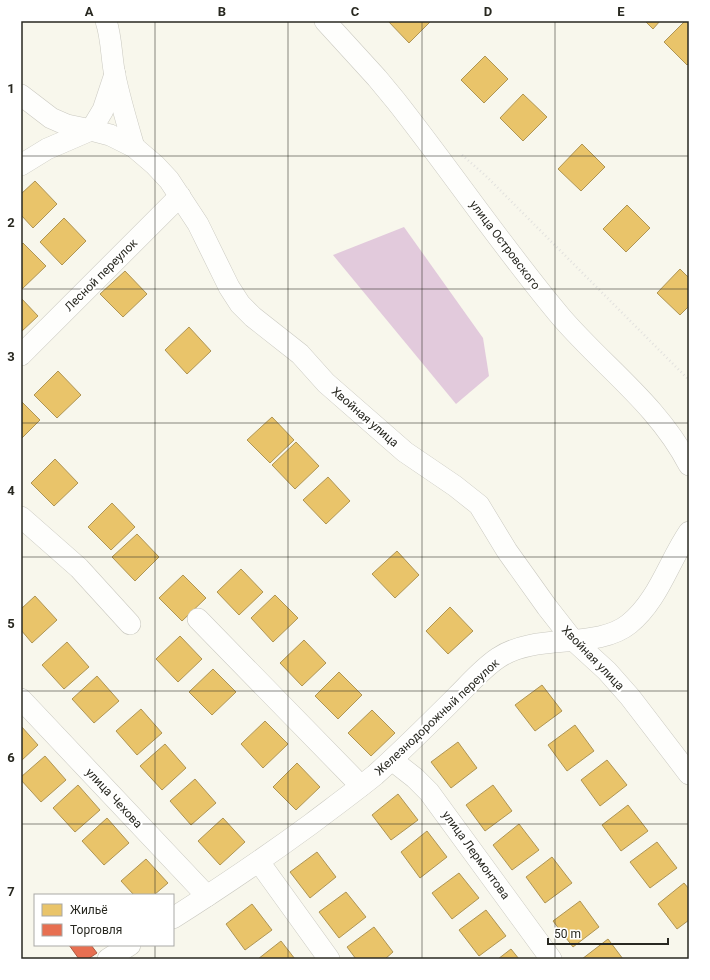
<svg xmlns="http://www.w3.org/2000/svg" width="710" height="980" viewBox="0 0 710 980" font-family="Roboto,sans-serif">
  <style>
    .water { fill: #e2cadc }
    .homes { fill: #e9c46a; stroke: #af9554 }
    .shops { fill: #e76f51; stroke: #ae5a42 }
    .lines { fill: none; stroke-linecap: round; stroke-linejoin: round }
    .minor-casing { stroke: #cac9c0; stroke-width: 22 }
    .path { stroke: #e2e1de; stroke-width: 2.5; stroke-dasharray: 1 3; stroke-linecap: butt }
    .minor { stroke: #fefefc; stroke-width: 21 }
    .grid { fill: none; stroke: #282820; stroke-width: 1; stroke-opacity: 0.55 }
    .labels { text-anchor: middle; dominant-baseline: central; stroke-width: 4; stroke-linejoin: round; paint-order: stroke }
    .street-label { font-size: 12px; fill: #282820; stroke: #fff }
    .neatline { fill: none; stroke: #282820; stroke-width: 1.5 }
    .grid-label { font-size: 13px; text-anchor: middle; font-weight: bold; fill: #282820 }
  </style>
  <rect width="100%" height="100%" fill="#f8f7ec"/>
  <path class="water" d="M 404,227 L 483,338 L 489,376 L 456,404 L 333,255 Z"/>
  <g class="homes">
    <path d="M 388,21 L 431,21 L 409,43 Z"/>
    <path d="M 645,21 L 660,21 L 653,29 Z"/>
    <path d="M 685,21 L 689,21 L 689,63 L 687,65 L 664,42 Z"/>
    <path d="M 485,56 L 508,79 L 484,103 L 461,80 Z"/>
    <path d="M 523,94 L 547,117 L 523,141 L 500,118 Z"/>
    <path d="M 582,144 L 605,167 L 581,191 L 558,169 Z"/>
    <path d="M 35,181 L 57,204 L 33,228 L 21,215 L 21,194 Z"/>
    <path d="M 627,205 L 650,228 L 626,252 L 603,229 Z"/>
    <path d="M 64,218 L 86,241 L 62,265 L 40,242 Z"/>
    <path d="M 23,243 L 46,266 L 22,289 L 21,245 Z"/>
    <path d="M 680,269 L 689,278 L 689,306 L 680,315 L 657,293 Z"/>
    <path d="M 125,271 L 147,294 L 123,317 L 100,294 Z"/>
    <path d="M 21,298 L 38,316 L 21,332 Z"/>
    <path d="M 189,327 L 211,351 L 187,374 L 165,350 Z"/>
    <path d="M 58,371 L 81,395 L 57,418 L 34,395 Z"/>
    <path d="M 21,401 L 40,420 L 21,439 Z"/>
    <path d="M 272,417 L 294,440 L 270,463 L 247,440 Z"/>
    <path d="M 296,442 L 319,466 L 295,489 L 272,465 Z"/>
    <path d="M 55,459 L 78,483 L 54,506 L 31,483 Z"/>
    <path d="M 328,477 L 350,501 L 326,524 L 303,500 Z"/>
    <path d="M 112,503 L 135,527 L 111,550 L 88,527 Z"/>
    <path d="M 137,534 L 159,557 L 135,581 L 112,557 Z"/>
    <path d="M 397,551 L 419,575 L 395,598 L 372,574 Z"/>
    <path d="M 241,569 L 263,592 L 239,615 L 217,592 Z"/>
    <path d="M 183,575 L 206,598 L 182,621 L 159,598 Z"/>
    <path d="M 275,595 L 298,618 L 273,642 L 251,618 Z"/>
    <path d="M 35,596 L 57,620 L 32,643 L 21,630 L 21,609 Z"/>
    <path d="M 450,607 L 473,631 L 448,654 L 426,631 Z"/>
    <path d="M 180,636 L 202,659 L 178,682 L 156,659 Z"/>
    <path d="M 304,640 L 326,663 L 302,686 L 280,663 Z"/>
    <path d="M 67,642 L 89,667 L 64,689 L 42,665 Z"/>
    <path d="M 213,669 L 236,692 L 212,715 L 189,692 Z"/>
    <path d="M 339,672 L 362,695 L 338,719 L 315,696 Z"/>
    <path d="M 97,676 L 119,701 L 94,723 L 72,699 Z"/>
    <path d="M 542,685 L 562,711 L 535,731 L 515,705 Z"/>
    <path d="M 141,709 L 162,733 L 137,755 L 116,731 Z"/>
    <path d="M 372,710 L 395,733 L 371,756 L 348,733 Z"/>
    <path d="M 265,721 L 288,744 L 263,768 L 241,744 Z"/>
    <path d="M 575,725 L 594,751 L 567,771 L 548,745 Z"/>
    <path d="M 21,726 L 38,745 L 21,761 Z"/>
    <path d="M 458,742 L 477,768 L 451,788 L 431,762 Z"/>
    <path d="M 165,744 L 186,768 L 162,790 L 140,766 Z"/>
    <path d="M 45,756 L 66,780 L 41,802 L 21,780 L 21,777 Z"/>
    <path d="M 607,760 L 627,785 L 600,806 L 581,780 Z"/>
    <path d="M 297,763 L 320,787 L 296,810 L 273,787 Z"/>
    <path d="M 195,779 L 216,803 L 191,825 L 170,801 Z"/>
    <path d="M 78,785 L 100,810 L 75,832 L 53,808 Z"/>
    <path d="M 493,785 L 512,811 L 485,831 L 466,805 Z"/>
    <path d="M 398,794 L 418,820 L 391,840 L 372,815 Z"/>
    <path d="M 628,805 L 648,831 L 621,851 L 602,825 Z"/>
    <path d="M 107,818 L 129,843 L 104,865 L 82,841 Z"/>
    <path d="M 223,818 L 245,842 L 220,865 L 198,841 Z"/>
    <path d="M 519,824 L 539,850 L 512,870 L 493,845 Z"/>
    <path d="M 427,831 L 447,857 L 420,878 L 401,852 Z"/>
    <path d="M 657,842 L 677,868 L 650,888 L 630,862 Z"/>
    <path d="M 317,852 L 336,877 L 310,898 L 290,872 Z"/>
    <path d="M 552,857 L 572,883 L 545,903 L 526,877 Z"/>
    <path d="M 146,859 L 168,883 L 154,895 L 134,895 L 121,881 Z"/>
    <path d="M 459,873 L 479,898 L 452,919 L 432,893 Z"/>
    <path d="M 684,883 L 689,889 L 689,920 L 677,929 L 658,904 Z"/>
    <path d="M 346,892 L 366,917 L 339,938 L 319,912 Z"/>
    <path d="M 580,901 L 599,927 L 573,947 L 553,921 Z"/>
    <path d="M 252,904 L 272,930 L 245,950 L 226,924 Z"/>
    <path d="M 486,910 L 506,936 L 479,956 L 459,930 Z"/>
    <path d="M 374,927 L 393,952 L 385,959 L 356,959 L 347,947 Z"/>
    <path d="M 608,939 L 623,959 L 582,959 Z"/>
    <path d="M 281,941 L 295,959 L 258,959 Z"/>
    <path d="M 511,949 L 519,959 L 498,959 Z"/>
  </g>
  <path class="shops" d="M 69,945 L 91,945 L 97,953 L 88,959 L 79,959 Z"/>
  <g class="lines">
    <defs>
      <g id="minor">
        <path d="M 106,21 C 112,39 111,57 115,76 C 120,100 127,123 134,147"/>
        <path d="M 325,21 L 377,78 L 396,101 C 452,172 503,248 561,317 C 604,367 658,405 689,465"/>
        <path d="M 21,95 L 51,118 L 67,125 L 91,130 L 110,135 L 134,147 L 155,165 L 169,180 L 198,224 L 229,287 L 240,304 L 253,317 L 300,354 L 326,383 L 405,452 L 455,486 L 479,505 L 507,551 L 547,607 L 572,639 L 607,671 L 630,697 L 689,774"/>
        <path d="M 21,165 L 47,149 L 91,130 L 103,110 L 115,74"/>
        <path d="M 21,355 L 180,196"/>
        <path d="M 21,517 L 79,568 L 130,624"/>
        <path d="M 198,619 L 361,786"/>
        <path d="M 21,699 L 207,896"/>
        <path d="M 392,760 L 415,778 L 429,792 L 551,959"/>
        <path d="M 259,862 L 329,959"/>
        <path d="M 173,918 C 220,888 266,857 311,824 C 332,808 354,792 375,775 C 403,750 430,723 457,696 C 470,683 483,668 498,658 C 536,632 597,650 629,624 C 658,601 669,561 689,532"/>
        <path d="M 108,959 L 130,945"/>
      </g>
    </defs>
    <use href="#minor" class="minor-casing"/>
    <path class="path" d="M 462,155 L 486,176 L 689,380"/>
    <use href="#minor" class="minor"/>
  </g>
  <path class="grid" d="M 155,21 L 155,895M 288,21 L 288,959M 422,21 L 422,959M 555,21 L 555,959M 21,156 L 689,156M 21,289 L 689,289M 21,423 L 689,423M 21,557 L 689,557M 21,691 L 689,691M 21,824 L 689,824M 155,945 L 155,959"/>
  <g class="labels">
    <g class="street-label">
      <text transform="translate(505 245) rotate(53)">улица Островского</text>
      <text transform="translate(101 275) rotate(-45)">Лесной переулок</text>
      <text transform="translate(365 417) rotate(41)">Хвойная улица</text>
      <text transform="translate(593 658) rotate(46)">Хвойная улица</text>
      <text transform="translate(437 717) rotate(-43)">Железнодорожный переулок</text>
      <text transform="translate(114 798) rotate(47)">улица Чехова</text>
      <text transform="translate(476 855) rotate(54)">улица Лермонтова</text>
    </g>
  </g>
  <rect width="710" height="980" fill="none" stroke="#ffffff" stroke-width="44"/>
  <rect x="34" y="894" width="140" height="52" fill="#ffffff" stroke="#a9a9a6"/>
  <rect x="42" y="904" width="20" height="12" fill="#e9c46a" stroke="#a9a9a6"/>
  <text x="70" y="914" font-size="12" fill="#282820">Жильё</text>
  <rect x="42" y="924" width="20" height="12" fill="#e76f51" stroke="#a9a9a6"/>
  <text x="70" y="934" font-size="12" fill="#282820">Торговля</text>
  <path d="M548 938v6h120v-6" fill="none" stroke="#282820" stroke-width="2"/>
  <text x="554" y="938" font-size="12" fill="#282820" stroke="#ffffff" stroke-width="3" paint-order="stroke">50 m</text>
  <rect x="22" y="22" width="666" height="936" class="neatline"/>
  <g class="grid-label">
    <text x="89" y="16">A</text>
    <text x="222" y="16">B</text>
    <text x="355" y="16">C</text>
    <text x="488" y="16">D</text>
    <text x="621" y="16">E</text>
    <text x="11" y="93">1</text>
    <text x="11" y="227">2</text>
    <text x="11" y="361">3</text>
    <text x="11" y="495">4</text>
    <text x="11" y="628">5</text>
    <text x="11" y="762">6</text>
    <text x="11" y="896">7</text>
  </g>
</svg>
